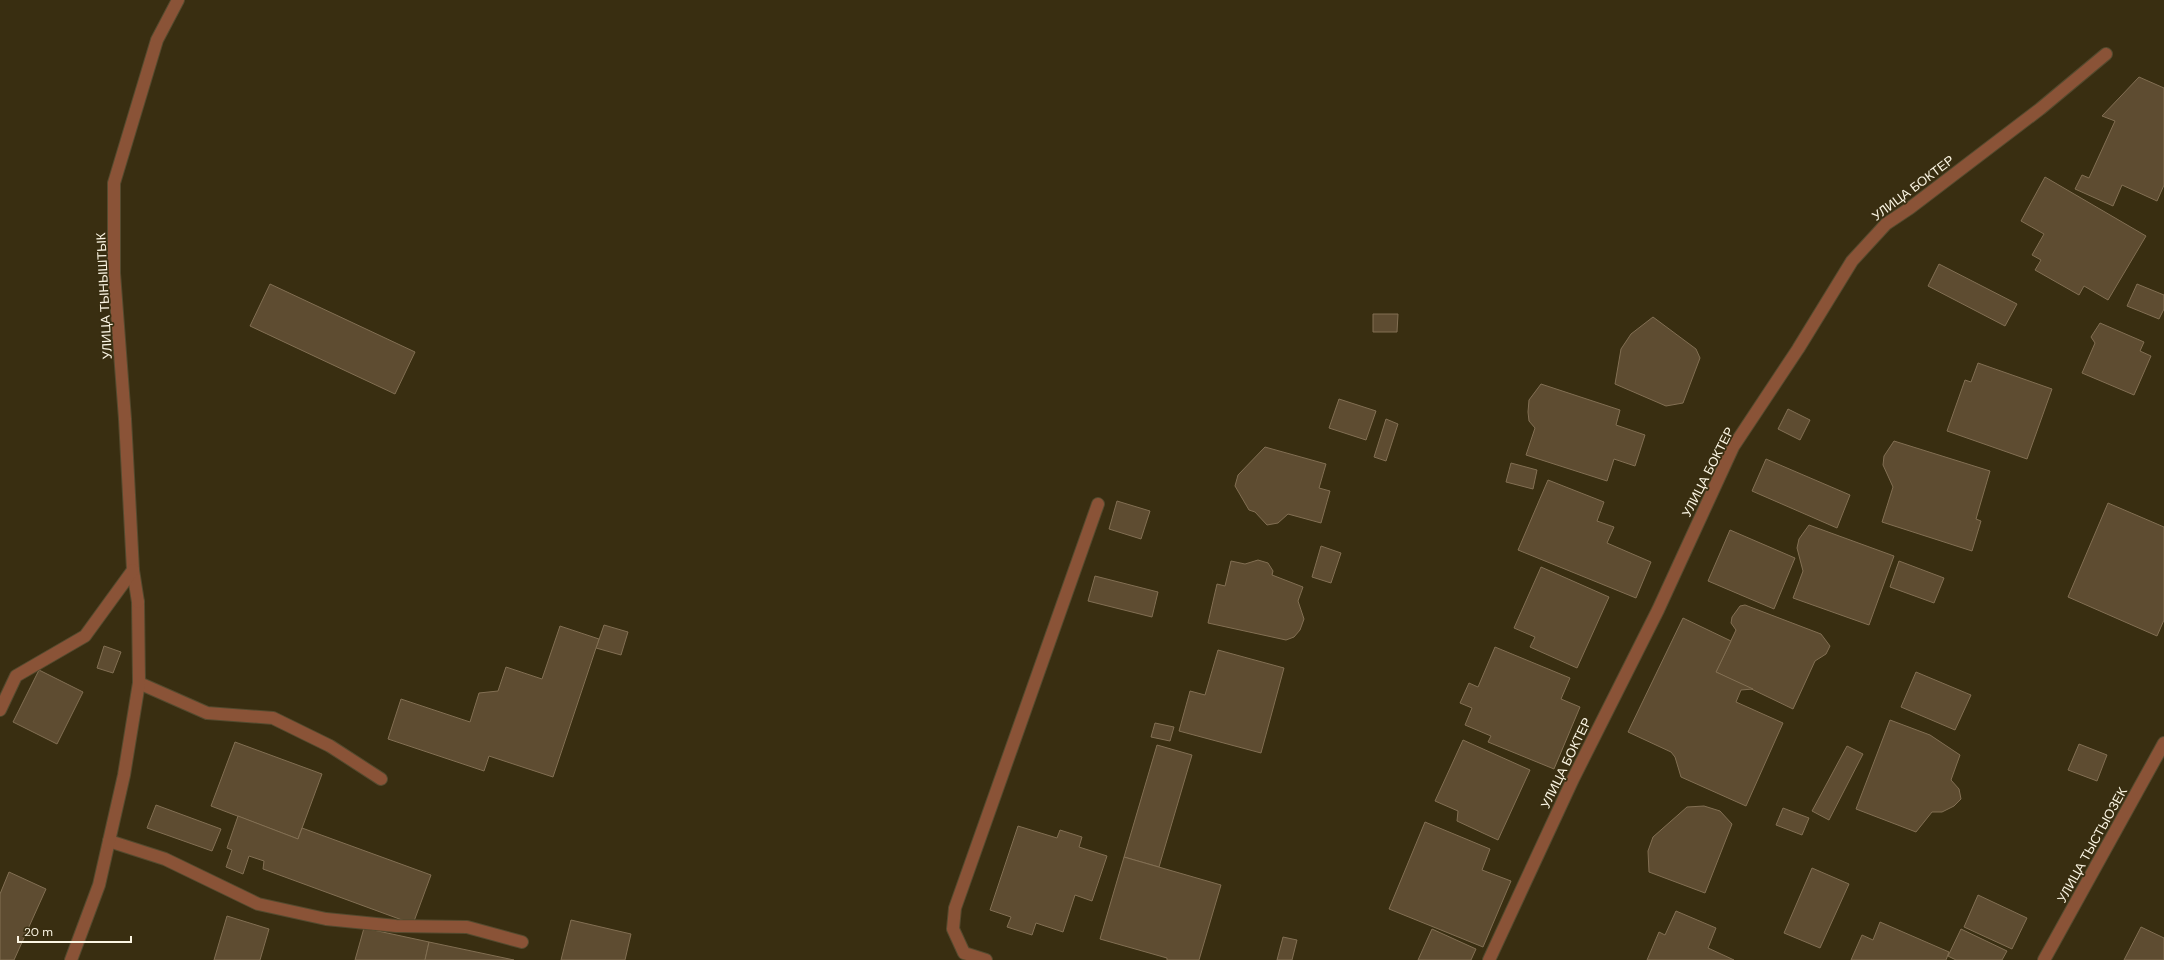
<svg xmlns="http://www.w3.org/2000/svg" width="2164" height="960" viewBox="0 0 2164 960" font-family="'DM Sans',sans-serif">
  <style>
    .building { fill: #5e4c31; stroke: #826f53 }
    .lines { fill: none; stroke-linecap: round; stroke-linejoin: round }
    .lane-casing { stroke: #544a2e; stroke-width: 14 }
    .street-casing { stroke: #544a2e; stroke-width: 14 }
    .lane { stroke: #8a5337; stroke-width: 12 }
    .street { stroke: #8a5337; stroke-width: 12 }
    .labels { text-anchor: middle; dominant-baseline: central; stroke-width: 3.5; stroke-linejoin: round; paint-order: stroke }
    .street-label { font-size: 13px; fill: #fbf5e3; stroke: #392e11 }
  </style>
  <rect width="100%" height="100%" fill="#392e11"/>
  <g class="building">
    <path d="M 2139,77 L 2164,88 L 2164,185 L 2157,201 L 2122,185 L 2113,206 L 2075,189 L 2082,175 L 2089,178 L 2115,121 L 2102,116 Z"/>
    <path d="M 2045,177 L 2146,236 L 2108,300 L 2084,286 L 2079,295 L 2035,270 L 2041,260 L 2032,255 L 2044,234 L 2021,221 Z"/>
    <path d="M 1939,264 L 2017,304 L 2005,326 L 1928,286 Z"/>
    <path d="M 270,284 L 415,352 L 395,394 L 250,326 Z"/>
    <path d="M 2137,284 L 2164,295 L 2164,309 L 2159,319 L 2127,306 Z"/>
    <path d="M 1373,314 L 1398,314 L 1397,332 L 1373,332 Z"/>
    <path d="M 1653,317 L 1696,349 L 1700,358 L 1683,403 L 1666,406 L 1615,384 L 1621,349 L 1631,334 Z"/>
    <path d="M 2100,323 L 2144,342 L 2140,351 L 2151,356 L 2134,395 L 2082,373 L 2095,343 L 2091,337 Z"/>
    <path d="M 1978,363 L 2052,389 L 2027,459 L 1947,431 L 1965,380 L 1971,382 Z"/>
    <path d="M 1541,384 L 1620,410 L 1616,425 L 1645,435 L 1635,466 L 1614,459 L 1607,481 L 1526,455 L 1535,428 L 1529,421 L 1528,412 L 1529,400 Z"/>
    <path d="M 1339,399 L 1376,411 L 1366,440 L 1329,428 Z"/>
    <path d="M 1788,409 L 1810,420 L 1800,440 L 1778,429 Z"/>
    <path d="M 1386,419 L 1398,424 L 1386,461 L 1374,457 Z"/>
    <path d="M 1894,441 L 1990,471 L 1976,519 L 1981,521 L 1972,551 L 1882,522 L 1893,487 L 1883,465 L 1884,456 Z"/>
    <path d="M 1265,447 L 1326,464 L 1319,488 L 1330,491 L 1321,523 L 1288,514 L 1278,523 L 1267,525 L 1255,512 L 1249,510 L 1235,486 L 1238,475 Z"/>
    <path d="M 1766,459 L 1850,495 L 1837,528 L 1752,491 Z"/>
    <path d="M 1511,463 L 1537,470 L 1533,489 L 1506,482 Z"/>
    <path d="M 1548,480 L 1604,502 L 1597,521 L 1614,527 L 1607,543 L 1651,562 L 1636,598 L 1518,550 Z"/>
    <path d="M 1117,501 L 1150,511 L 1141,539 L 1109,529 Z"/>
    <path d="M 2108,503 L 2164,527 L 2164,620 L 2157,636 L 2068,597 Z"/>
    <path d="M 1809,525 L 1894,556 L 1869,625 L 1793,598 L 1803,571 L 1797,548 L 1799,539 Z"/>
    <path d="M 1730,530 L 1795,558 L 1774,609 L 1708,581 Z"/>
    <path d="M 1321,546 L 1341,553 L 1331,583 L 1312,577 Z"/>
    <path d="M 1258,560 L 1268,563 L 1273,571 L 1272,575 L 1303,587 L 1298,601 L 1304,619 L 1300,630 L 1294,637 L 1286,640 L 1208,623 L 1217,584 L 1225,586 L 1231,561 L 1245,564 Z"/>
    <path d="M 1899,561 L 1944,578 L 1934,603 L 1890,587 Z"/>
    <path d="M 1541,567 L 1609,597 L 1577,668 L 1530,647 L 1535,637 L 1514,628 Z"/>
    <path d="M 1095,576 L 1158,592 L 1152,617 L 1088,601 Z"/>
    <path d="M 1745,605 L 1821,634 L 1830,646 L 1826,654 L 1815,661 L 1793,709 L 1716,672 L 1736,630 L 1731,623 L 1732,617 L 1740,606 Z"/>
    <path d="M 1683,618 L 1731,641 L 1716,672 L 1753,689 L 1741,690 L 1736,702 L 1783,723 L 1746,806 L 1681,777 L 1675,757 L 1671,752 L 1628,732 Z"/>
    <path d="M 604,625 L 628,632 L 621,655 L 596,648 Z"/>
    <path d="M 560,626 L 599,639 L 553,777 L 489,756 L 484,771 L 388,739 L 401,699 L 470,722 L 479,693 L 498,691 L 506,667 L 542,679 Z"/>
    <path d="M 104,646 L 121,652 L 113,673 L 97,668 Z"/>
    <path d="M 1495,647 L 1570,678 L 1561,699 L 1580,707 L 1554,769 L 1488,742 L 1491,736 L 1465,725 L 1472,708 L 1460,703 L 1469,683 L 1478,687 Z"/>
    <path d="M 1218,650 L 1284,668 L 1261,753 L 1179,731 L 1190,691 L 1205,695 Z"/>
    <path d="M 39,670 L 83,692 L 57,744 L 13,722 Z"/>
    <path d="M 1916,672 L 1971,695 L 1955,730 L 1901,707 Z"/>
    <path d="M 1890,720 L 1930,735 L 1960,755 L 1951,780 L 1959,789 L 1961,799 L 1954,806 L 1942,812 L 1932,812 L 1916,832 L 1856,809 Z"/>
    <path d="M 1155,723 L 1174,727 L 1170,741 L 1151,737 Z"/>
    <path d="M 1463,740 L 1530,770 L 1498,840 L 1457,821 L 1458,811 L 1435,801 Z"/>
    <path d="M 235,742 L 322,774 L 298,839 L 211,806 Z"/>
    <path d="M 2079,744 L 2107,755 L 2097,781 L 2068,770 Z"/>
    <path d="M 1157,745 L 1192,755 L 1159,867 L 1124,857 Z"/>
    <path d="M 1847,746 L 1863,754 L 1829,820 L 1812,811 Z"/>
    <path d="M 156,805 L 221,829 L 212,851 L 147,828 Z"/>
    <path d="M 1704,806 L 1720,811 L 1732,824 L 1705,893 L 1649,872 L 1648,851 L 1653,837 L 1687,807 Z"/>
    <path d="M 1783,808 L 1809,818 L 1802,835 L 1776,825 Z"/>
    <path d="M 238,816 L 298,839 L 302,828 L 431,875 L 413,924 L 263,869 L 264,861 L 249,856 L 243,874 L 226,867 L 232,850 L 227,848 Z"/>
    <path d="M 1425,822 L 1490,849 L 1482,870 L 1511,881 L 1483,947 L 1389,909 Z"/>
    <path d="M 1018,826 L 1057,838 L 1060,830 L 1082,837 L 1079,847 L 1107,856 L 1092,901 L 1075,895 L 1063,932 L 1036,923 L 1032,935 L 1007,927 L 1011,917 L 990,910 Z"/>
    <path d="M 1124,857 L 1221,885 L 1199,960 L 1167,960 L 1167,958 L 1100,939 Z"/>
    <path d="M 1812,868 L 1849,884 L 1820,948 L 1784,933 Z"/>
    <path d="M 9,872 L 46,889 L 14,960 L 0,960 L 0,894 Z"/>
    <path d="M 1978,895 L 2027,918 L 2012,949 L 1964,927 Z"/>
    <path d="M 1676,911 L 1716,928 L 1708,948 L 1734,960 L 1647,960 L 1659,932 L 1665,935 Z"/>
    <path d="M 227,916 L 269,929 L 260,960 L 214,960 Z"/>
    <path d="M 571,920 L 631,934 L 625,960 L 561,960 Z"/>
    <path d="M 1880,922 L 1949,952 L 1946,960 L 1851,960 L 1862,935 L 1873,940 Z"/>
    <path d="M 2141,927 L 2164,938 L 2164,960 L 2124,960 Z"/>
    <path d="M 364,928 L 429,942 L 425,960 L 355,960 Z"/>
    <path d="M 1432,929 L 1476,949 L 1471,960 L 1418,960 Z"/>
    <path d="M 1961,929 L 2007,951 L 2002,960 L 1956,960 L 1948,956 Z"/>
    <path d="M 1283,937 L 1297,940 L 1292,960 L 1277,960 Z"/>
    <path d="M 429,942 L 514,960 L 425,960 Z"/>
  </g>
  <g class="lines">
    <defs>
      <g id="lane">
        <path d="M 139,683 L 207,713 L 273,718 L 330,746 L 381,779"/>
        <path d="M 109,841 L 165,859 L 258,904 L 326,919 L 396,926 L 467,927 L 522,942"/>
        <path d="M 71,960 L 99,885 L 124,775 L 139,683 L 138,602"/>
      </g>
      <g id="street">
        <path d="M 138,602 L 133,570 L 125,419 L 114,273 L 114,183 L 157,40 L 178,0"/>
        <path d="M 0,710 L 16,676 L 85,636 L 133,570"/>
        <path d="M 986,960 L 964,953 L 953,929 L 955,908 L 1098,504"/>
        <path d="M 1489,960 L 1573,779 L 1658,610 L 1733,447 L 1798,349 L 1852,261 L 1886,224 L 1910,208 L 2040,109 L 2106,54"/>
        <path d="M 2044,960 L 2164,743"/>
      </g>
    </defs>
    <use href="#lane" class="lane-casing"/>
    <use href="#street" class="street-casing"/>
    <use href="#lane" class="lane"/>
    <use href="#street" class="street"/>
  </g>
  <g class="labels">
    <g class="street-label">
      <text transform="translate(1913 188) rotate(-37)">УЛИЦА БОКТЕР</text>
      <text transform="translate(104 296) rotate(-93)">УЛИЦА ТЫНЫШТЫК</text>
      <text transform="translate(1708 472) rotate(-63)">УЛИЦА БОКТЕР</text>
      <text transform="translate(1566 763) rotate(-64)">УЛИЦА БОКТЕР</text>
      <text transform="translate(2092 845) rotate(-61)">УЛИЦА ТЫСТЫОЗЕК</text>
    </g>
  </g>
  <path d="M18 936v6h113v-6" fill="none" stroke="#fbf5e3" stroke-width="2"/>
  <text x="24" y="936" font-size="12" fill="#fbf5e3" stroke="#392e11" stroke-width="3" paint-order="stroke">20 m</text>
</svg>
